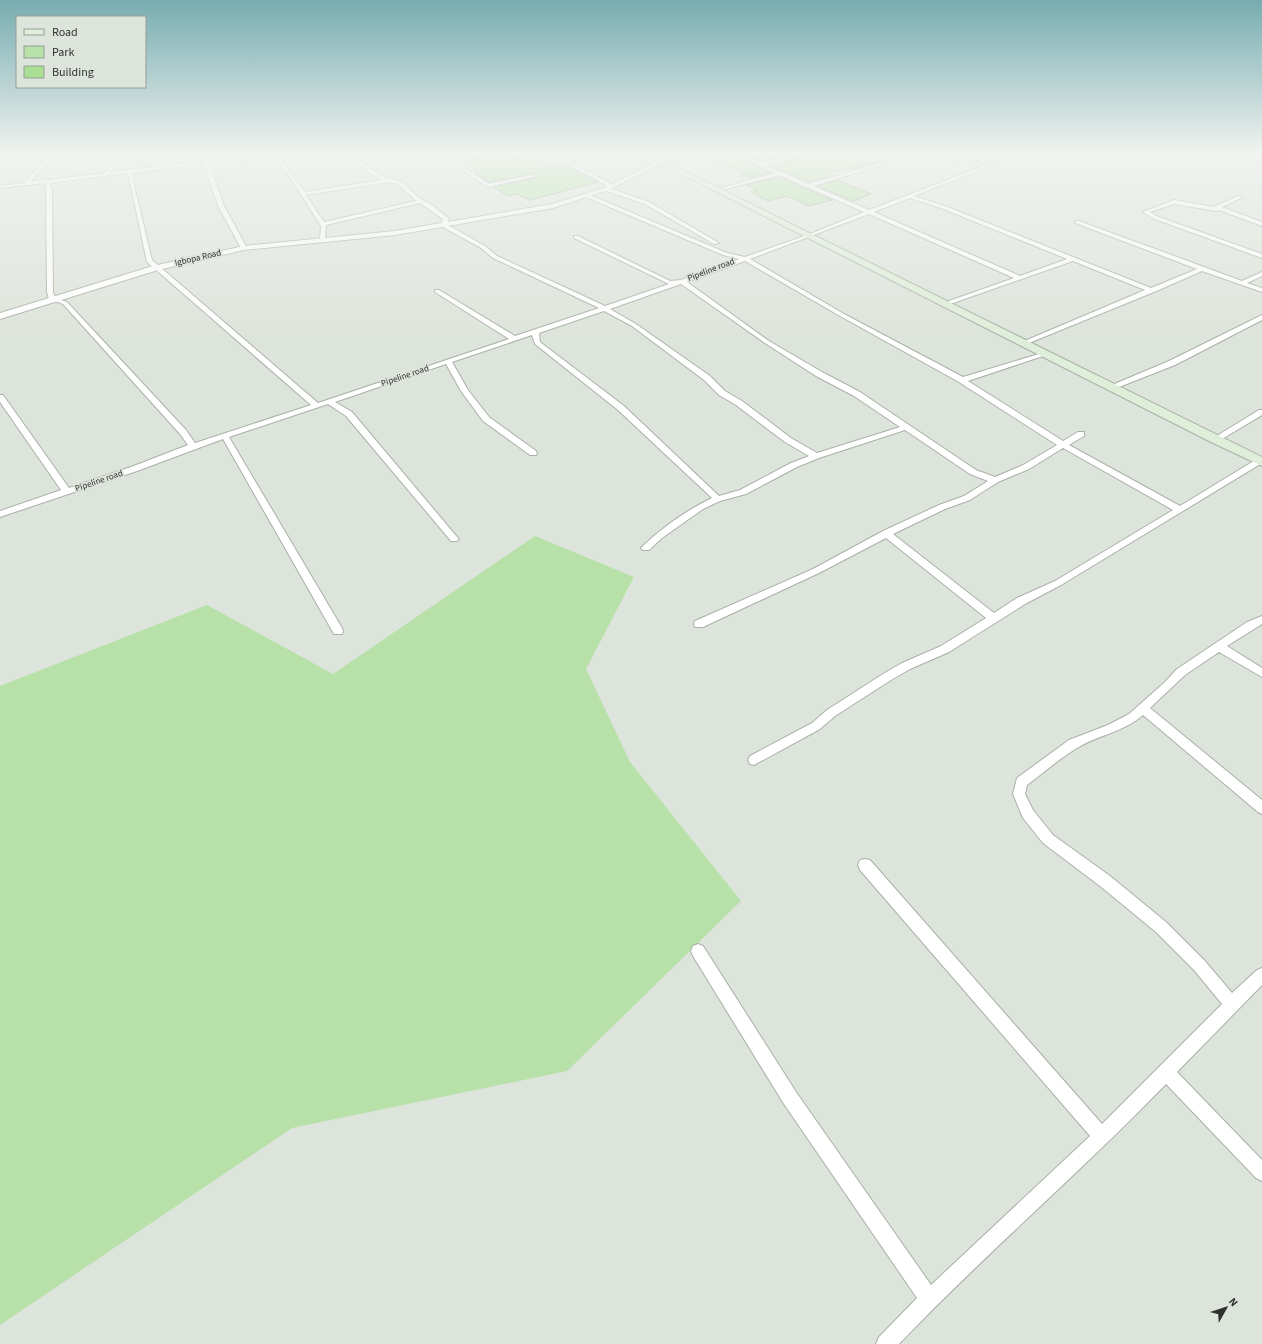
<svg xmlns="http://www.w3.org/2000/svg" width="1262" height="1344" viewBox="0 0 1262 1344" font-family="'Source Sans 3',sans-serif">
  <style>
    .green { fill: #b7e1a8 }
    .building { fill: #a9df95; stroke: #969c94 }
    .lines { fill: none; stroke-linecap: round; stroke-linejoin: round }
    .minor-casing { stroke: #a9b0a7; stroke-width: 2 }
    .tertiary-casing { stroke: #a9b0a7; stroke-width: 2 }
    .secondary-casing { stroke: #a9b0a7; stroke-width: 2 }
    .minor { fill: #fff; fill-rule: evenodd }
    .tertiary { fill: #fff; fill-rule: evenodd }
    .secondary { fill: #dfeed9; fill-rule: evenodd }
    .labels { text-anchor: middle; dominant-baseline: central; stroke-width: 3.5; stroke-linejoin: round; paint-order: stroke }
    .far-street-label { font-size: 9px; fill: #30322f; stroke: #dde4db }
  </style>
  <rect width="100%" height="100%" fill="#dde4db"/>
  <path class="green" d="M 535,536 L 634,577 L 586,669 L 630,762 L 741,901 L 567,1071 L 292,1128 L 0,1325 L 0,686 L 207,605 L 333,674 Z"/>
  <g class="building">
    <path d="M 705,152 L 728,152 L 771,173 L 750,178 L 741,174 L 744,174 L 700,155 Z"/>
    <path d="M 739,152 L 803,152 L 761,161 Z"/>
    <path d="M 817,152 L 904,152 L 905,155 L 862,167 L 825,173 L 830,176 L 808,182 L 770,165 L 816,153 Z"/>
    <path d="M 950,152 L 998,152 L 975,162 L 949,154 Z"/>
    <path d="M 500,154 L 505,159 L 530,155 L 545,165 L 558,162 L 598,182 L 530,200 L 517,194 L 508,196 L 494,187 L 540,176 L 541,175 L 538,173 L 489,182 L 476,174 L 478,174 L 464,160 Z"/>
    <path d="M 779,177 L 832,200 L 809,206 L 787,196 L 768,201 L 751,192 L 757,191 L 746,185 Z"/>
    <path d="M 837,180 L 871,194 L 853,201 L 817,186 Z"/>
  </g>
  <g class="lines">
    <defs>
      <g id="minor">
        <path d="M 121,152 L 125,152 L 110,172 L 226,159 L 317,152 L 315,153 L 279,157 L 305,192 L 382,180 L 367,171 L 345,152 L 350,152 L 371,169 L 387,178 L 402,182 L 419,198 L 429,203 L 447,217 L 449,220 L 446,224 L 485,246 L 497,256 L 605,306 L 669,284 L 574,238 L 574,236 L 578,236 L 670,281 L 681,280 L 739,259 L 723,255 L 586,197 L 586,195 L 590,195 L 727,253 L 745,257 L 810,234 L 864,212 L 779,175 L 722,190 L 722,188 L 775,173 L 729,152 L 735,152 L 761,163 L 809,152 L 816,152 L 765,165 L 808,184 L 919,152 L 926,152 L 813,186 L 869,210 L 981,167 L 929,152 L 936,152 L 985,166 L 1020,152 L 1026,152 L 914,196 L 945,206 L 1151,288 L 1197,269 L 1075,223 L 1075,221 L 1079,221 L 1242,281 L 1262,272 L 1262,276 L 1247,283 L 1262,288 L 1262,292 L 1202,271 L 1154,292 L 1029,343 L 1026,341 L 1027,340 L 1145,290 L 1073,261 L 953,303 L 949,303 L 949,301 L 1014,278 L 869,214 L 750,259 L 844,314 L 963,377 L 1042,353 L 1046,353 L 1046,355 L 968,381 L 1063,441 L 1078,432 L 1084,432 L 1084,436 L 1069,445 L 1180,506 L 1257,459 L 1262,459 L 1262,463 L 1061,585 L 1025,604 L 949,652 L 910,669 L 891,680 L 835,716 L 820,729 L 754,765 L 750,764 L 748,760 L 750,756 L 812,723 L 827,710 L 883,674 L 902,663 L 941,646 L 986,618 L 886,538 L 819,573 L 703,627 L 695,627 L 694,624 L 695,621 L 813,569 L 883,531 L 939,505 L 964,496 L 988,481 L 970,474 L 905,430 L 819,458 L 797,467 L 746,494 L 720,501 L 703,509 L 662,538 L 649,550 L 643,550 L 641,548 L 643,546 C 663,527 687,510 712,498 L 618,410 L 535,344 L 532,335 L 452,362 L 468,390 L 489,417 L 536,451 L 537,453 L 536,455 L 530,455 L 483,421 L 461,391 L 446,364 L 335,402 L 352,412 L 457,537 L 459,539 L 457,541 L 451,541 L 346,416 L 328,404 L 229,437 L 342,628 L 343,631 L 342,634 L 334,634 L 223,439 L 137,471 L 0,517 L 0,511 L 61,490 L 0,402 L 0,395 L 3,395 L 69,488 L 131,467 L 188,445 L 180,434 L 63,304 L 49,299 L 47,292 L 46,191 L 45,183 L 0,188 L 0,186 L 24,183 L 48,158 L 47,156 L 0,158 L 0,156 L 51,154 L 52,159 L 30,182 L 47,179 L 49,180 L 105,173 ZM 274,157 L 291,179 L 321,226 L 320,241 L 325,240 L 326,225 L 420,203 L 443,219 L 441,226 L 481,248 L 493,258 L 599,308 L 515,336 L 439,290 L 435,290 L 435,292 L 509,339 L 318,403 L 152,260 L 134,185 L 133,173 L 204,164 L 218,206 L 241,248 L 244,250 L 247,248 L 224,206 L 209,163 ZM 128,173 L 147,262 L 311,405 L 195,443 L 186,430 L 67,302 L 55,298 L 53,292 L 52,191 L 50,183 ZM 389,182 L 398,184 L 416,201 L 324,222 L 306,195 ZM 910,198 L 941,208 L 1067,259 L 1020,276 L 874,212 ZM 745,261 L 840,316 L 959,382 L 1057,445 L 1023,465 L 995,477 L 976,470 L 860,392 L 822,372 L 769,341 L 687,282 ZM 681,284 L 765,343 L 816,376 L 854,396 L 900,427 L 817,453 L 791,438 L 742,401 L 725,391 L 710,376 L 636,324 L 610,309 ZM 604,311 L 632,326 L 704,380 L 719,395 L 736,405 L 785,442 L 809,456 L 791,463 L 740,490 L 719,496 L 624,406 L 540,342 L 539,333 ZM 1063,448 L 1173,510 L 1055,581 L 1017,598 L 994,613 L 893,534 L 945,509 L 970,500 L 998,482 L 1029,469 Z"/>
        <path d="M 481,152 L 490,152 L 451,160 L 489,184 L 538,174 L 540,175 L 488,187 L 445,159 Z"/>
        <path d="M 546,152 L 551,152 L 610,183 L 611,186 L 609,188 L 649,202 L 719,243 L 714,244 L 645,204 L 604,190 L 606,185 Z"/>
        <path d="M 696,152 L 704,152 L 664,161 L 662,160 Z"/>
        <path d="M 1238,196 L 1243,197 L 1222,207 L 1262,222 L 1262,226 L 1219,210 L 1217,211 L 1174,204 L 1150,212 L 1156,216 L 1262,254 L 1262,258 L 1152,218 L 1143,212 L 1174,200 L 1214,207 Z"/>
        <path d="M 1262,315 L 1262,320 L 1175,365 L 1119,387 L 1113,387 L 1112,385 L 1169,361 Z"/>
        <path d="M 1259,410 L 1262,410 L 1262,415 L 1222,439 L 1219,439 L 1215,437 Z"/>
        <path d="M 1262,616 L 1262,624 L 1227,646 L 1262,668 L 1262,677 L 1219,652 L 1185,675 L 1150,708 L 1262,800 L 1262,814 L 1258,812 L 1143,715 C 1124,732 1098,735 1077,748 C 1059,759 1043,773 1027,785 L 1025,794 L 1033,810 L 1053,835 L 1110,876 L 1166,922 L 1204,960 L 1232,993 L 1257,970 L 1262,968 L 1262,985 L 1177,1072 L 1262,1160 L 1262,1181 L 1256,1178 L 1166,1084 C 1080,1173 985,1254 899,1344 L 876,1344 L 879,1337 L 917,1298 L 784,1104 L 693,956 L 691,951 L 693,946 L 698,944 L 703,946 L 796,1092 L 931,1285 L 1090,1136 L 860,870 L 858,865 L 860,860 L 865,859 L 870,860 L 1102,1124 L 1222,1004 L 1194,970 L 1156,932 L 1100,886 L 1043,843 L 1023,818 L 1013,794 L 1017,778 L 1069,740 L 1108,725 L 1129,714 L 1165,682 L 1177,669 L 1247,622 Z"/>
      </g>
      <path id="tertiary" d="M 664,158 L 667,160 L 666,161 L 608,190 L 553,208 L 395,235 L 244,250 L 158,270 L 0,319 L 0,313 L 153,266 L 244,246 L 395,231 L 552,204 L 604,188 Z"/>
      <path id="secondary" d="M 638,152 L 646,152 L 1262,457 L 1262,466 L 1211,442 Z"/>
    </defs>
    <use href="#minor" class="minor-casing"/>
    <use href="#tertiary" class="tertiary-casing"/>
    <use href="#secondary" class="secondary-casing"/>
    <use href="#minor" class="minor"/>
    <use href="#tertiary" class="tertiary"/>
    <use href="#secondary" class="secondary"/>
  </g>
  <linearGradient id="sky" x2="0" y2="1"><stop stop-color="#77acb0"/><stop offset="0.45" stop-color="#f0f3ef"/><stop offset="1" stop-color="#f0f3ef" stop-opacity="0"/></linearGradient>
  <rect width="1262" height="340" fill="url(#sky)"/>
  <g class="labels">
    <g class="far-street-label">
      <text transform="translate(198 258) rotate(-13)">Igbopa Road</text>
      <text transform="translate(711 270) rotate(-21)">Pipeline road</text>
      <text transform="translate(405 376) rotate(-19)">Pipeline road</text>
      <text transform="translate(99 481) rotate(-19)">Pipeline road</text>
    </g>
  </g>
  <rect x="16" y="16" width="130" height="72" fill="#dde4db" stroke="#989d96"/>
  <rect x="24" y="29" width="20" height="6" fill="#dfeed9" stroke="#989d96"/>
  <text x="52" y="36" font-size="12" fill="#30322f">Road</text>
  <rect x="24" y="46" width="20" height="12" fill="#b7e1a8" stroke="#989d96"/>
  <text x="52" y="56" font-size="12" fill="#30322f">Park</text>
  <rect x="24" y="66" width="20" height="12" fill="#a9df95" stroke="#989d96"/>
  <text x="52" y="76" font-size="12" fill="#30322f">Building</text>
  <g transform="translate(1226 1308) rotate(51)" stroke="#dde4db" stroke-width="3" paint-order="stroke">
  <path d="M0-3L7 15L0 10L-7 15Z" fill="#30322f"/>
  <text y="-6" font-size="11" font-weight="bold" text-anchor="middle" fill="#30322f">N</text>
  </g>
</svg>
